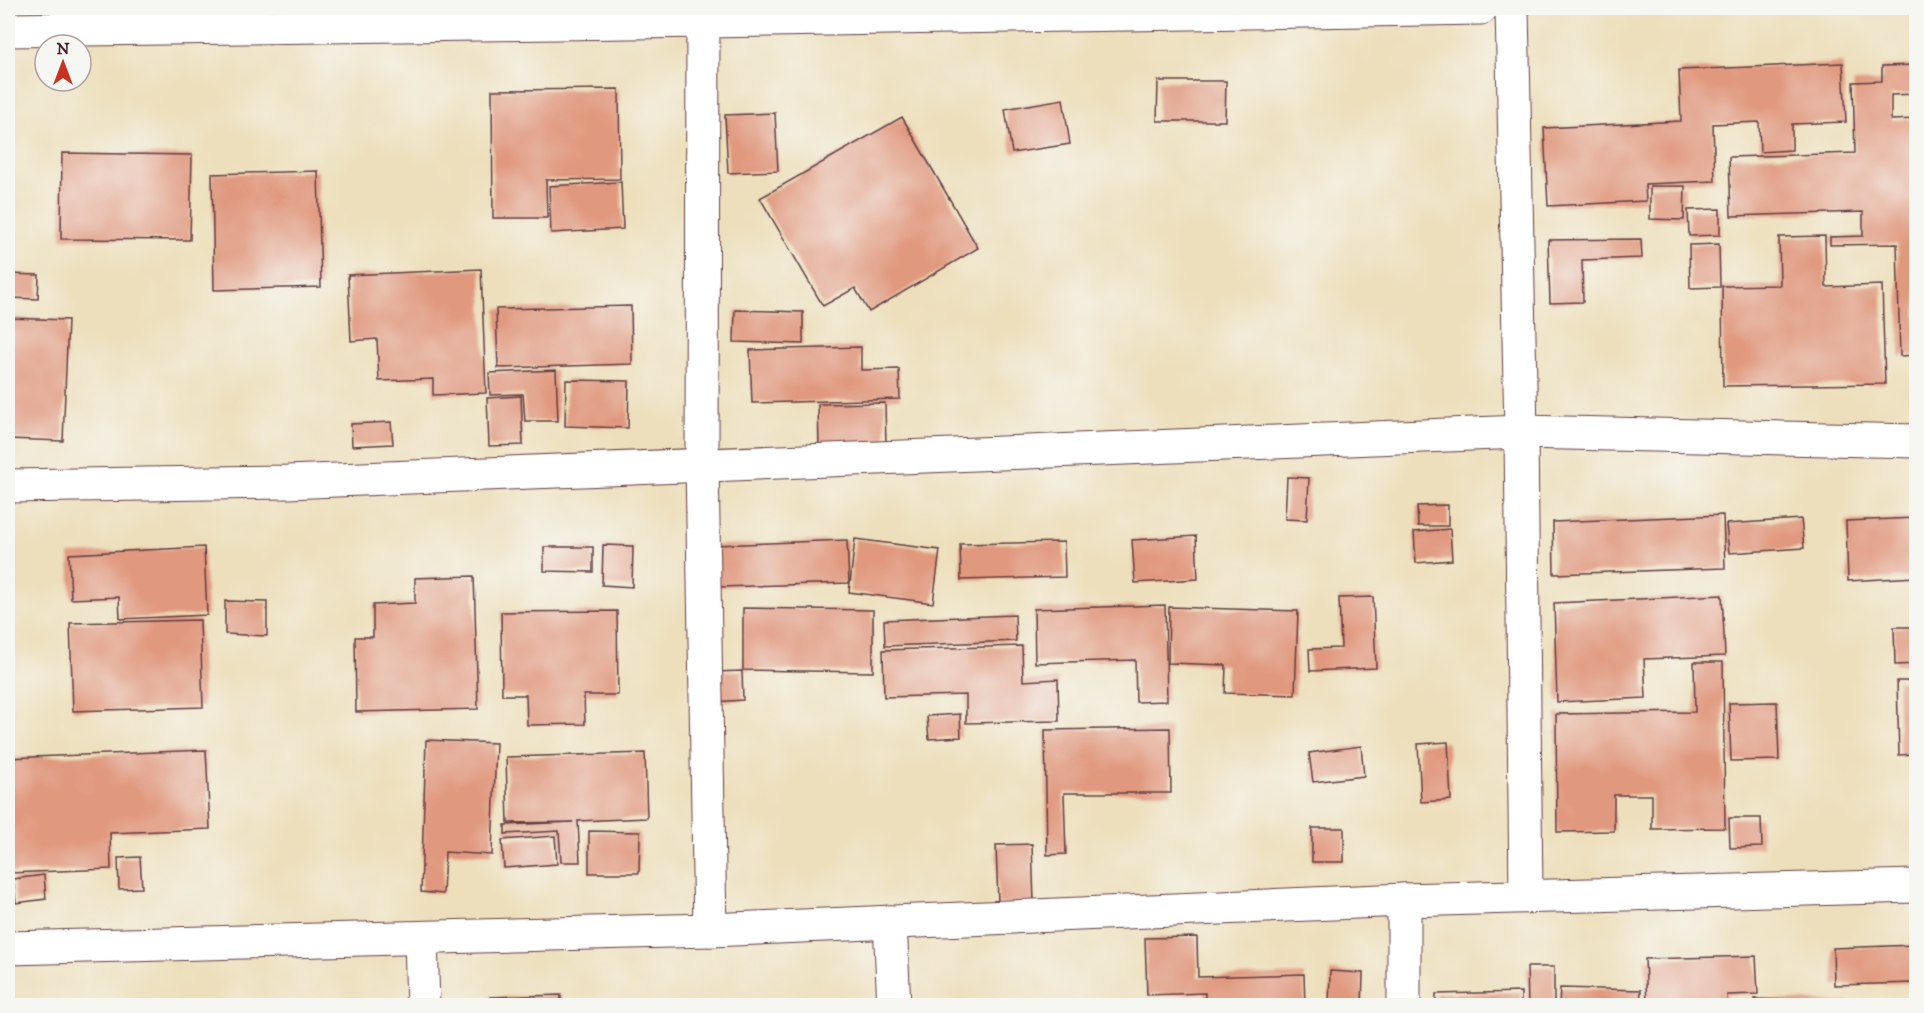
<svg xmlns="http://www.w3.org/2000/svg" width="1924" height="1013" viewBox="0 0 1924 1013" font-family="'IM FELL DW Pica',serif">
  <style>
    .building { fill: #e0987e }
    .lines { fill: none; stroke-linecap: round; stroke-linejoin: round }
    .street-casing { stroke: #623c41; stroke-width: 35 }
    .street { stroke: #fff; stroke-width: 33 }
  </style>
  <rect width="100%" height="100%" fill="#f6f6f2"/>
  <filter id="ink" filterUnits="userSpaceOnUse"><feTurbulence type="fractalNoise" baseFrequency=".0167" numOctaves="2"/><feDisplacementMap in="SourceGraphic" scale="12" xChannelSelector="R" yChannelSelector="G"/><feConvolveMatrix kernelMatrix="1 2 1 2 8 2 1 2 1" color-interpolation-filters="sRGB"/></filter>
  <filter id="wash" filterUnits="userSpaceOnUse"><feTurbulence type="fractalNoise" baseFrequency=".008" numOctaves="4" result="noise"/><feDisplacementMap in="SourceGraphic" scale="24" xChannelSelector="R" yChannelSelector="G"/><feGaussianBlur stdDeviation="1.35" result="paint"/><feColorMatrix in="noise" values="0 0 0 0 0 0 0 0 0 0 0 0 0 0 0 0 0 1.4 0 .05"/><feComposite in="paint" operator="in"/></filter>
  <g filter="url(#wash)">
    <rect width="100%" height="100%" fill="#eddfbc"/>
    <g id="blocks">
      <g class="building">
        <path d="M 1843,63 L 1846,122 L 1792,124 L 1792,150 L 1760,152 L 1759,122 L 1713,124 L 1715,181 L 1645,184 L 1646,201 L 1548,206 L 1544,128 L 1681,121 L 1679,70 Z"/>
        <path d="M 1916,65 L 1916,94 L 1891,95 L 1891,120 L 1916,119 L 1916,355 L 1900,356 L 1897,244 L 1830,245 L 1830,237 L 1863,236 L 1863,212 L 1731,216 L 1729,157 L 1855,153 L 1853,82 L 1882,81 L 1882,66 Z"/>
        <path d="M 1158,81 L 1226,81 L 1225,121 L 1157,121 Z"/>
        <path d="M 619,89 L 620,179 L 546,180 L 547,218 L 493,218 L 492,90 Z"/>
        <path d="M 1063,99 L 1070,144 L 1012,153 L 1005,109 Z"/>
        <path d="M 775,113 L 778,171 L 728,173 L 725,115 Z"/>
        <path d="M 902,117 L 978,248 L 869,312 L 855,288 L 823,306 L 760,198 Z"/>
        <path d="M 62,153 L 192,155 L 190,240 L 61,239 Z"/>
        <path d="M 318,171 L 321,287 L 214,290 L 212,174 Z"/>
        <path d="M 621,182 L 623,229 L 551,233 L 549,186 Z"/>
        <path d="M 1650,186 L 1685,186 L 1684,220 L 1650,219 Z"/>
        <path d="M 1720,209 L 1720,235 L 1689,236 L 1688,210 Z"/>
        <path d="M 1825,236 L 1826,287 L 1882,285 L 1885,384 L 1723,386 L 1722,286 L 1780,285 L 1779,237 Z"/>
        <path d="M 1641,239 L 1642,258 L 1582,260 L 1583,302 L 1550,303 L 1548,240 Z"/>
        <path d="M 1719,244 L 1720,287 L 1690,288 L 1689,245 Z"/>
        <path d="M 481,269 L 486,393 L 433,395 L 433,379 L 379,381 L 377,339 L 351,341 L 348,275 Z"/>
        <path d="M 8,274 L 39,275 L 38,299 L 8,298 Z"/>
        <path d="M 631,306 L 632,364 L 498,368 L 496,309 Z"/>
        <path d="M 735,310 L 803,312 L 803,344 L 734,342 Z"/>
        <path d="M 8,318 L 68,320 L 63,441 L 8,439 Z"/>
        <path d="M 861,347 L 861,370 L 899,369 L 900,399 L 752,403 L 750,350 Z"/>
        <path d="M 556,370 L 558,421 L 525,421 L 523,394 L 490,395 L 489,373 Z"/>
        <path d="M 566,380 L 629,381 L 628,428 L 565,426 Z"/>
        <path d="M 521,396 L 523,445 L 489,446 L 487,398 Z"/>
        <path d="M 885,403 L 886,446 L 819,446 L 818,404 Z"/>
        <path d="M 391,422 L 393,444 L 352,446 L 351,424 Z"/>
        <path d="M 1287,477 L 1309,478 L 1307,520 L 1285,519 Z"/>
        <path d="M 1448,505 L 1448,526 L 1418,526 L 1417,506 Z"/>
        <path d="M 1723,515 L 1725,568 L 1554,574 L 1553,522 Z"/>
        <path d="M 1916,518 L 1916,577 L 1848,581 L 1846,521 Z"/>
        <path d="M 1801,519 L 1804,548 L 1729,553 L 1726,524 Z"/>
        <path d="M 1450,529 L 1452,560 L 1416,563 L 1414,532 Z"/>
        <path d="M 1196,536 L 1198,579 L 1135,583 L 1132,540 Z"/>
        <path d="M 855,539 L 940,550 L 933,603 L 849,592 Z"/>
        <path d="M 847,540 L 849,583 L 718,587 L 716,545 Z"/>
        <path d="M 1064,542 L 1065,577 L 961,580 L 960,544 Z"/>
        <path d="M 603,545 L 633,546 L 632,587 L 602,585 Z"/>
        <path d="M 204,547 L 207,615 L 120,619 L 119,597 L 71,599 L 69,554 Z"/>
        <path d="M 544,547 L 593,547 L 593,572 L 544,571 Z"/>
        <path d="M 474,576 L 478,709 L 356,712 L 355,637 L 373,637 L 373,605 L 415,603 L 415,578 Z"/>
        <path d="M 1722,595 L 1725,656 L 1644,659 L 1646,698 L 1557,702 L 1554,603 Z"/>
        <path d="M 1373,597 L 1376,668 L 1310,671 L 1309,649 L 1341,648 L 1339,598 Z"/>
        <path d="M 225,601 L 267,602 L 267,636 L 225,634 Z"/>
        <path d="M 1165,605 L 1167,701 L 1136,702 L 1135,660 L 1035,663 L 1034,609 Z"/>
        <path d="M 1169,607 L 1298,611 L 1295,695 L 1225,693 L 1226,665 L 1168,663 Z"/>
        <path d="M 743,608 L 873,610 L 873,672 L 743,670 Z"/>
        <path d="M 617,611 L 618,695 L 584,695 L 585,724 L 527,725 L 526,695 L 502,695 L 501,612 Z"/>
        <path d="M 1015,615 L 1016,641 L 885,646 L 884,620 Z"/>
        <path d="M 200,620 L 203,707 L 73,711 L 70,623 Z"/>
        <path d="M 1894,627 L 1916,627 L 1916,664 L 1895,665 Z"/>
        <path d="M 1022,646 L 1023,681 L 1058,679 L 1059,721 L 966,723 L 966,695 L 884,697 L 883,650 Z"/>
        <path d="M 1694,662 L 1723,662 L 1725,828 L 1652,829 L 1652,795 L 1614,795 L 1614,831 L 1557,832 L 1556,714 L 1695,712 Z"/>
        <path d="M 742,671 L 743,700 L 715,702 L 714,672 Z"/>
        <path d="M 1897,681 L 1916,681 L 1916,754 L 1899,755 Z"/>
        <path d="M 1777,702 L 1779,760 L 1731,761 L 1729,703 Z"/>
        <path d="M 960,714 L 961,737 L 929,739 L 927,716 Z"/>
        <path d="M 1170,728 L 1171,793 L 1064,793 L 1066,854 L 1047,855 L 1045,730 Z"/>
        <path d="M 426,740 L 496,743 L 492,855 L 445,852 L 443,894 L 421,892 Z"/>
        <path d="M 1448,742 L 1451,800 L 1421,802 L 1418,744 Z"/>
        <path d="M 1361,746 L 1364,776 L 1313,782 L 1309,753 Z"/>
        <path d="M 206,750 L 210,829 L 110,833 L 111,869 L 8,873 L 8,758 Z"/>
        <path d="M 645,753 L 647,818 L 578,821 L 580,862 L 561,862 L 559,831 L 505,834 L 505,825 L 573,822 L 508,823 L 506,757 Z"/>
        <path d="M 1729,818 L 1761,818 L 1762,847 L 1730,848 Z"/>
        <rect x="1312" y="828" width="32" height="34"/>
        <path d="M 589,831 L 640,832 L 639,873 L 589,873 Z"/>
        <path d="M 555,836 L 557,864 L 504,868 L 502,840 Z"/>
        <path d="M 1032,844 L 1034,903 L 998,904 L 996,845 Z"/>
        <path d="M 140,857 L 142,888 L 119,889 L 118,858 Z"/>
        <path d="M 44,875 L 46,899 L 16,903 L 13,879 Z"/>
        <path d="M 1197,937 L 1198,977 L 1304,974 L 1305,1006 L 1205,1006 L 1205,993 L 1147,995 L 1145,938 Z"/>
        <path d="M 1916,945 L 1916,983 L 1834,985 L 1833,948 Z"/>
        <path d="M 1756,956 L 1758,994 L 1727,995 L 1728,1006 L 1647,1006 L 1645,959 Z"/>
        <path d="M 1527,967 L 1554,967 L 1554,1006 L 1528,1006 Z"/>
        <path d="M 1330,971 L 1363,973 L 1362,1006 L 1329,1006 Z"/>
        <path d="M 1560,988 L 1641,990 L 1640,1006 L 1559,1006 Z"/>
        <path d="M 1521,992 L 1521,1006 L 1436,1006 L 1436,994 Z"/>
        <path d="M 561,995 L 561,1006 L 491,1006 L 490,997 Z"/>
        <path d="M 1755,999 L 1865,1003 L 1865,1006 L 1755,1006 Z"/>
      </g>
    </g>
  </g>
  <g filter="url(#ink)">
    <use href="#blocks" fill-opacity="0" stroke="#623c41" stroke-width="1.5"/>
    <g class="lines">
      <defs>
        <g id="street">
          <path d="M 703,8 L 702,464 L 710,930"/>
          <path d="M 1512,8 L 1521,432 L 1526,896"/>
          <path d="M 8,30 L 704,21 L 1481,8"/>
          <path d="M 8,486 L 287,482 L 1521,432 L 1916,441"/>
          <path d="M 1404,900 L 1404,1006"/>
          <path d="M 890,922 L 894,1006"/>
          <path d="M 421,938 L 423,1006"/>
          <path d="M 8,948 L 710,930 L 1404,900 L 1916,886"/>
        </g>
      </defs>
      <use href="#street" class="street-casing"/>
      <use href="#street" class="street"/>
    </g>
  </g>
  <rect width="1924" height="1013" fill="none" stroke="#f6f6f2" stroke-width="30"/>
  <g transform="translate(63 63)"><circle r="28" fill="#f6f6f2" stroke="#b1a0a2" stroke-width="1.5"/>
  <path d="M0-4.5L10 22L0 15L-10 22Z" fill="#c8321e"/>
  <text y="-9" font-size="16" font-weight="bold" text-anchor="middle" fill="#4a1f2b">N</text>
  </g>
</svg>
